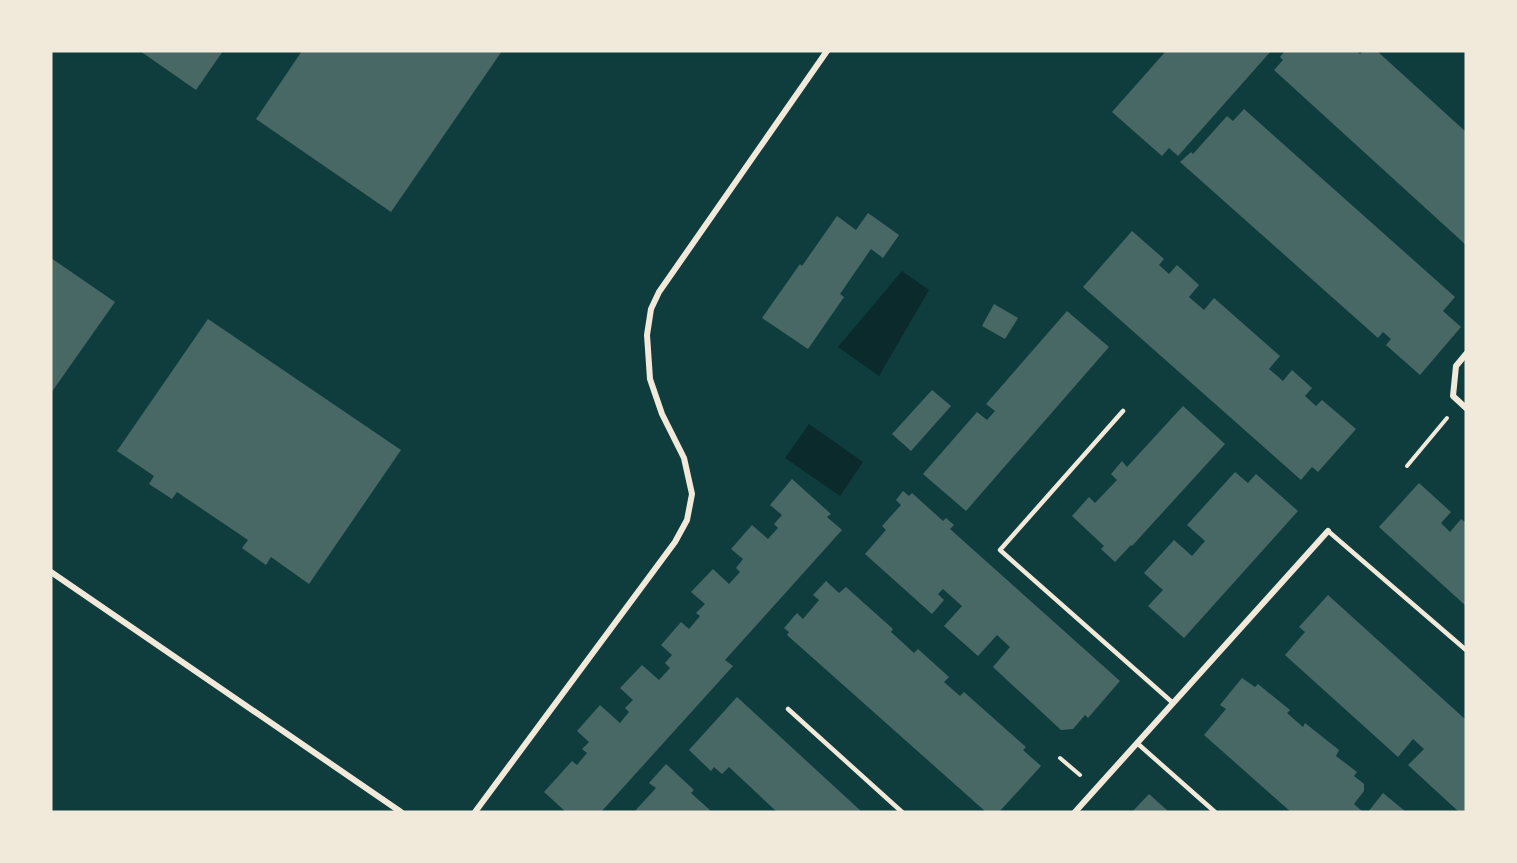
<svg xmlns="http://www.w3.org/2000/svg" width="1517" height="863" viewBox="0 0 1517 863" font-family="'Titillium Web',sans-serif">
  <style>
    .water { fill: #0a2a2b }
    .building { fill: #486865 }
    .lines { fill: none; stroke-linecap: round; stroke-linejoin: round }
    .path { stroke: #f1e9da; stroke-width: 4 }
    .service { stroke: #f1e9da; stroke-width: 4.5 }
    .minor { stroke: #f1e9da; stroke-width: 6 }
  </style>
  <rect width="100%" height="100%" fill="#0f3d3e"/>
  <g class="water">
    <path d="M 902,271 L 929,290 L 879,376 L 838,347 Z"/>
    <path d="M 809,424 L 863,462 L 840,496 L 785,458 Z"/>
  </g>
  <g class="building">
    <path d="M 140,51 L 223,51 L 196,90 Z"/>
    <path d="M 302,51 L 502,51 L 391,212 L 256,119 Z"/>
    <path d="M 1166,51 L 1271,51 L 1178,156 L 1169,148 L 1162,156 L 1112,112 Z"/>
    <path d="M 1285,51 L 1356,51 L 1360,54 L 1363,51 L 1377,51 L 1466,132 L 1466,245 L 1274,70 L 1283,60 L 1280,57 Z"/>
    <path d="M 1244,109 L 1455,297 L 1443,311 L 1461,327 L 1420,375 L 1386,345 L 1391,339 L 1383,332 L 1378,338 L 1180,162 L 1191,152 L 1193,154 L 1227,116 L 1233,121 Z"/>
    <path d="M 868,213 L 899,235 L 883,258 L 871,249 L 840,294 L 844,297 L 808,349 L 762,318 L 800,264 L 802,266 L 837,216 L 856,230 Z"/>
    <path d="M 1132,231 L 1164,259 L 1159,265 L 1169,274 L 1177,265 L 1199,285 L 1189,297 L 1204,310 L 1214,298 L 1280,356 L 1269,369 L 1283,381 L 1292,370 L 1312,388 L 1305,396 L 1316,406 L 1322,400 L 1356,429 L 1318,472 L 1312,467 L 1301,480 L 1083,287 Z"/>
    <path d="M 51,258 L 115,302 L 51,393 Z"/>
    <path d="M 994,304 L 1018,318 L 1005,339 L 982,326 Z"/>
    <path d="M 1067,311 L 1109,347 L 966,511 L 923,474 L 977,412 L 987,420 L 995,411 L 986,404 Z"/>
    <path d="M 208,319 L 401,450 L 309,584 L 271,557 L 266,565 L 242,548 L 248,540 L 177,492 L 172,499 L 149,484 L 154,476 L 117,451 Z"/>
    <path d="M 932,390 L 951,406 L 911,451 L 892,434 Z"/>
    <path d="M 1183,406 L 1225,444 L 1132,546 L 1131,545 L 1115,562 L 1101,549 L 1104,546 L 1072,516 L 1089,497 L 1095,503 L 1117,480 L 1111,474 L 1122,461 L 1127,467 Z"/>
    <path d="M 1235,472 L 1248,483 L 1256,474 L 1298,511 L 1184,638 L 1148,606 L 1163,590 L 1144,573 L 1174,540 L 1192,556 L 1205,541 L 1187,525 Z"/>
    <path d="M 792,479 L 831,514 L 827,517 L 842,530 L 725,660 L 733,666 L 601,812 L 566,812 L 544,792 L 572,761 L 577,765 L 587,753 L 582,749 L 589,742 L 577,731 L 600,705 L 620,723 L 629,712 L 625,708 L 633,700 L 620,688 L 642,665 L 659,680 L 670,668 L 665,663 L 672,655 L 661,645 L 681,622 L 689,629 L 700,616 L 696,613 L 705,604 L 691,592 L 713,569 L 729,584 L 740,572 L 736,568 L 743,559 L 731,549 L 752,525 L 768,539 L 778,528 L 774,524 L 782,515 L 770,505 Z"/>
    <path d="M 1419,483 L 1451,512 L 1441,523 L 1450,532 L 1461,519 L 1466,523 L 1466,606 L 1379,527 Z"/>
    <path d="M 903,491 L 909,496 L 912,493 L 943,521 L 946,518 L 954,525 L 950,529 L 1120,681 L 1088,718 L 1085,715 L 1073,729 L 1061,730 L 993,667 L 1010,647 L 997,635 L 978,656 L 944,626 L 962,606 L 943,589 L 938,594 L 944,600 L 932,614 L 865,554 L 886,530 L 882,526 L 901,505 L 896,500 Z"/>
    <path d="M 826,581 L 839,593 L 846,587 L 893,629 L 891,632 L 914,653 L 918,649 L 949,677 L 944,682 L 960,696 L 964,692 L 1026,747 L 1023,750 L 1041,766 L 999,812 L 986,812 L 787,635 L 789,632 L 784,628 L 797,613 L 803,619 L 819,600 L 813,595 Z"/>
    <path d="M 1328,595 L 1466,720 L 1466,812 L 1459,812 L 1408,765 L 1424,749 L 1413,739 L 1398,757 L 1285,655 L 1305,632 L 1299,627 Z"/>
    <path d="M 1242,678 L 1255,687 L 1258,684 L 1290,710 L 1287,713 L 1303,727 L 1305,723 L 1339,750 L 1336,756 L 1357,772 L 1354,776 L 1364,784 L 1364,791 L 1354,804 L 1363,812 L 1291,812 L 1204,735 L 1226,709 L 1220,705 Z"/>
    <path d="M 737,697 L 862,812 L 777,812 L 729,767 L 722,774 L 714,767 L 711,771 L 689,750 Z"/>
    <path d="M 666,764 L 694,790 L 691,793 L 712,812 L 634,812 L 656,788 L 649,783 Z"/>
    <path d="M 1383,793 L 1406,812 L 1368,812 Z"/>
    <path d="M 1149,794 L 1169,812 L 1132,812 Z"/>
  </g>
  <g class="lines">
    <g class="path">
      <path d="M 1407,466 L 1447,418"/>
      <path d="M 1060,758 L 1080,775"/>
    </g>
    <g class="service">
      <path d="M 1123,411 L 1000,550 L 1173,703"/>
      <path d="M 1328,531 L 1466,650"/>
      <path d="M 788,709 L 902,812"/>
      <path d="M 1137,743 L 1215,812"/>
    </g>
    <g class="minor">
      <path d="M 1466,354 L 1456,366 L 1453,396 L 1466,408"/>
      <path d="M 51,572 L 401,812"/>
      <path d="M 475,812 L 675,542 L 687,520 L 692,494 L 684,458 L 662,414 L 650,379 L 647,335 L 651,309 L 659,292 L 827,51"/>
      <path d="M 1075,812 L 1328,531"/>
    </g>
  </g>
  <rect width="1517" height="863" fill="none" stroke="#f1e9da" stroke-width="105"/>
</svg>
